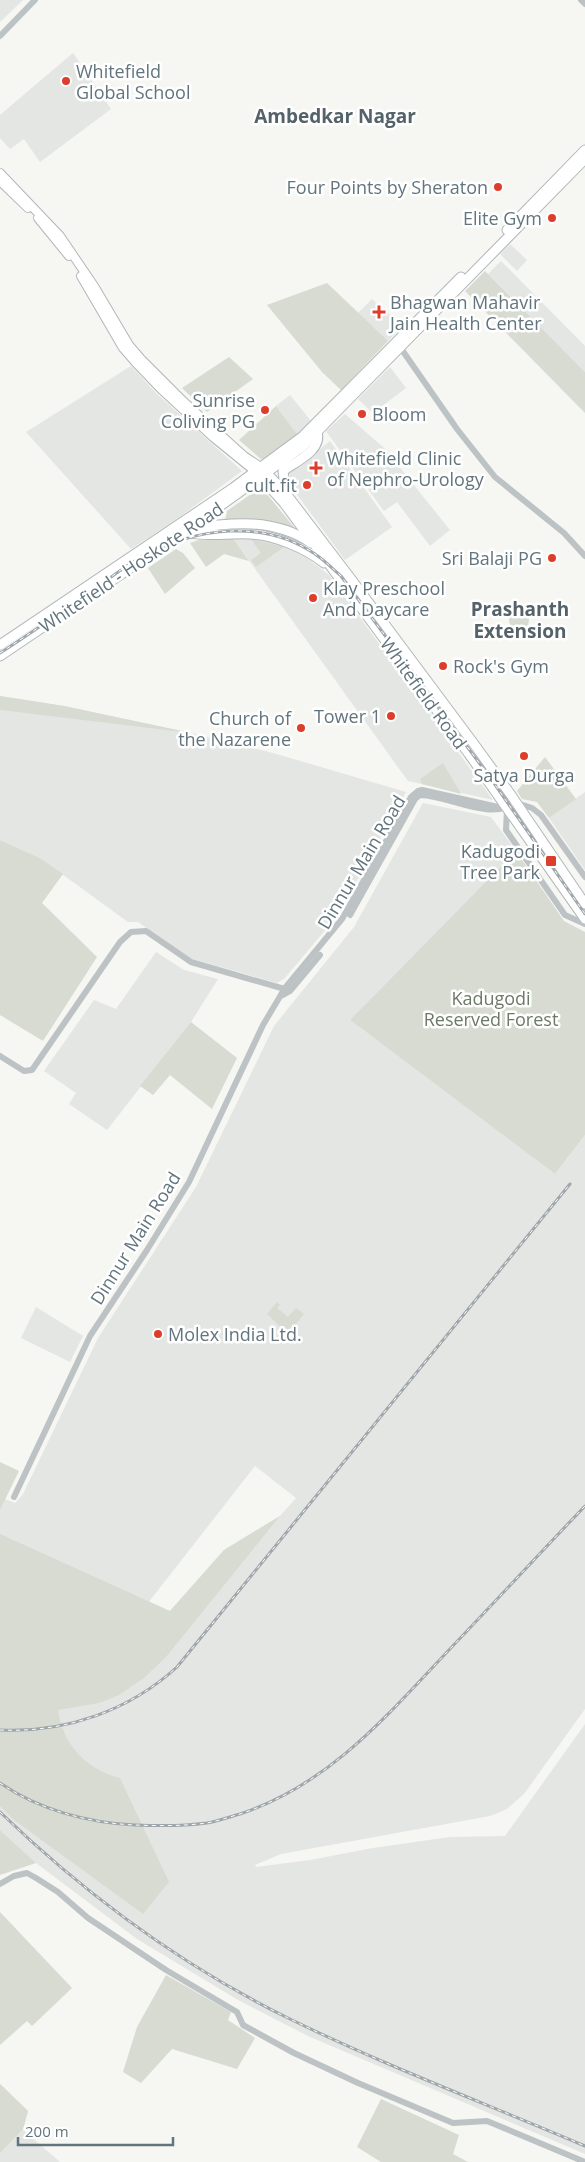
<svg xmlns="http://www.w3.org/2000/svg" width="585" height="2162" viewBox="0 0 585 2162" font-family="'Open Sans',sans-serif">
  <style>
    .built { fill: #e4e6e4; fill-rule: evenodd }
    .green { fill: #d7dbd2 }
    .lines { fill: none; stroke-linecap: round; stroke-linejoin: round }
    .secondary-casing { stroke: #b0b7ba; stroke-width: 10 }
    .primary-casing { stroke: #b1b7ba; stroke-width: 11 }
    .tertiary { stroke: #bdc3c5; stroke-width: 6 }
    .secondary { stroke: #fff; stroke-width: 8 }
    .primary { stroke: #fff; stroke-width: 9 }
    .rail-casing { stroke: #9fa7ab; stroke-width: 3 }
    .rail { stroke: #fff; stroke-width: 1; stroke-dasharray: 4; stroke-linecap: butt }
    .poi-dot { fill: #dd3e2c; stroke: #fff; stroke-width: 2 }
    .labels { text-anchor: middle; dominant-baseline: central; stroke-width: 5; stroke-linejoin: round; paint-order: stroke }
    .poi-label { font-size: 18px; fill: #62757d; stroke: #fff; text-anchor: end }
    .street-label { font-size: 18px; fill: #62757d; stroke: #fff }
    .park-label { font-size: 18px; fill: #6c7b65; stroke: #fff }
    .neighbourhood-label { font-size: 19px; font-weight: bold; fill: #546269; stroke: #fff }
  </style>
  <rect width="100%" height="100%" fill="#f6f6f3"/>
  <g class="built">
    <path d="M 0,0 L 23,0 L 0,22 Z"/>
    <path d="M 73,53 L 111,109 L 40,162 L 24,139 L 10,149 L 0,138 L 0,115 Z"/>
    <path d="M 510,244 L 527,260 L 517,271 L 500,254 Z"/>
    <path d="M 501,261 L 585,346 L 585,372 L 488,274 Z"/>
    <path d="M 372,299 L 403,326 L 388,341 L 358,313 Z"/>
    <path d="M 131,366 L 157,394 L 242,471 L 174,521 L 131,549 L 26,432 Z"/>
    <path d="M 390,367 L 406,388 L 373,413 L 358,399 Z"/>
    <path d="M 290,395 L 311,421 L 297,434 L 276,406 Z"/>
    <path d="M 345,414 L 384,448 L 450,530 L 430,546 L 397,502 L 384,511 L 326,431 Z"/>
    <path d="M 330,441 L 392,527 L 345,560 L 293,489 L 289,474 Z"/>
    <path d="M 232,537 L 268,541 L 284,546 L 303,555 L 329,575 L 493,800 L 408,781 Z"/>
    <path d="M 0,696 L 64,706 L 191,733 L 273,753 L 406,792 L 337,916 L 285,978 L 277,983 L 189,958 L 138,922 L 128,922 L 40,858 L 0,840 Z"/>
    <path d="M 585,792 L 585,870 L 549,818 Z"/>
    <path d="M 423,803 L 491,817 L 516,851 L 350,1020 L 555,1174 L 585,1135 L 585,1709 L 524,1794 L 507,1809 L 490,1816 L 281,1854 L 255,1865 L 256,1867 L 310,1860 L 373,1848 L 450,1837 L 505,1836 L 585,1724 L 585,2154 L 308,2036 L 238,2000 L 137,1939 L 36,1863 L 0,1830 L 0,1510 L 5,1499 L 15,1503 L 23,1494 L 98,1338 L 196,1187 L 274,1026 L 354,927 ZM 255,1466 L 296,1498 L 280,1516 L 224,1550 L 170,1611 L 148,1603 Z"/>
    <path d="M 156,952 L 184,970 L 218,979 L 191,1022 L 107,1130 L 69,1104 L 76,1093 L 44,1071 L 94,1000 L 116,1009 Z"/>
    <path d="M 36,1307 L 83,1336 L 70,1362 L 21,1338 Z"/>
    <path d="M 0,2084 L 28,2111 L 23,2130 L 60,2162 L 0,2162 Z"/>
  </g>
  <g class="green">
    <path d="M 485,271 L 585,372 L 585,413 L 465,291 Z"/>
    <path d="M 327,283 L 388,341 L 341,390 L 322,372 L 267,305 Z"/>
    <path d="M 229,357 L 253,379 L 207,412 L 182,388 Z"/>
    <path d="M 276,406 L 297,434 L 262,460 L 239,440 Z"/>
    <path d="M 261,487 L 298,532 C 274,525 251,518 225,520 L 227,511 Z"/>
    <path d="M 232,537 L 249,561 L 224,554 L 206,567 L 190,543 L 199,540 Z"/>
    <path d="M 251,539 L 284,547 L 256,567 L 251,560 L 261,553 Z"/>
    <path d="M 176,549 L 183,553 L 195,568 L 165,594 L 148,568 Z"/>
    <circle cx="519" cy="620" r="10"/>
    <path d="M 0,696 L 64,706 L 191,733 L 0,710 Z"/>
    <path d="M 545,757 L 576,799 L 549,818 L 537,802 L 522,799 L 517,791 Z"/>
    <path d="M 443,763 L 461,794 L 422,784 L 420,779 Z"/>
    <path d="M 0,840 L 40,858 L 63,874 L 42,903 L 97,957 L 43,1041 L 0,1015 Z"/>
    <path d="M 516,851 L 564,921 L 585,932 L 585,1135 L 555,1174 L 350,1020 Z"/>
    <path d="M 191,1022 L 237,1058 L 212,1109 L 170,1075 L 153,1095 L 140,1086 Z"/>
    <path d="M 277,1302 L 280,1305 L 277,1308 L 288,1317 L 296,1308 L 304,1314 L 288,1334 L 267,1314 Z"/>
    <path d="M 0,1462 L 19,1471 L 0,1510 Z"/>
    <path d="M 280,1516 L 166,1657 L 144,1678 L 119,1695 L 99,1703 L 58,1710 C 63,1745 86,1769 120,1778 L 169,1882 L 143,1914 L 14,1820 L 0,1806 L 0,1534 L 170,1611 L 224,1550 Z"/>
    <path d="M 0,1830 L 36,1863 L 0,1875 Z"/>
    <path d="M 0,1912 L 72,1988 L 32,2026 L 27,2021 L 0,2045 Z"/>
    <path d="M 166,1975 L 231,2012 L 228,2020 L 255,2038 L 237,2069 L 172,2049 L 141,2083 L 123,2072 L 137,2027 Z"/>
    <path d="M 0,2084 L 28,2111 L 23,2129 L 0,2153 Z"/>
    <path d="M 381,2099 L 459,2135 L 453,2154 L 468,2162 L 381,2162 L 357,2147 Z"/>
  </g>
  <g class="lines">
    <defs>
      <g id="secondary">
        <path d="M 0,173 L 60,236 L 94,286 L 129,345 L 141,359 L 184,402 L 244,456 L 262,468"/>
        <path d="M 0,181 L 28,208"/>
        <path d="M 38,218 L 69,256"/>
        <path d="M 81,276 L 123,348 L 136,363 L 161,389 L 213,437 L 256,472"/>
      </g>
      <g id="primary">
        <path d="M 507,230 L 585,150"/>
        <path d="M 264,470 L 287,495 L 348,575 L 474,744 L 511,795 L 585,904"/>
        <path d="M 258,474 L 284,503 L 469,754 L 585,919"/>
        <path d="M 286,495 L 283,471 C 295,462 323,450 317,432"/>
        <path d="M 190,529 C 231,522 275,518 311,543"/>
        <path d="M 184,532 C 206,537 227,533 249,534 C 273,534 307,549 324,563"/>
        <path d="M 0,645 L 233,488 L 303,436 L 461,277"/>
        <path d="M 0,656 L 184,532 L 302,447 L 585,159"/>
      </g>
    </defs>
    <use href="#secondary" class="secondary-casing"/>
    <use href="#primary" class="primary-casing"/>
    <g class="tertiary">
      <path d="M 581,0 L 585,4"/>
      <path d="M 0,36 L 35,0"/>
      <path d="M 400,347 L 457,429 L 495,477 L 564,533 L 585,556"/>
      <path d="M 507,809 L 506,830 L 565,915 L 585,924"/>
      <path d="M 350,915 L 415,799 L 420,795 C 452,796 486,821 517,803 L 532,808 L 541,815 L 585,877"/>
      <path d="M 283,995 L 290,991 L 320,955"/>
      <path d="M 0,1056 L 24,1071 L 32,1070 L 120,942 L 131,932 L 146,931 L 191,962 L 288,990"/>
      <path d="M 14,1497 L 90,1336 L 147,1250 L 189,1182 L 263,1025 L 285,988 L 342,919 L 411,797 L 418,791 L 422,790 L 507,809"/>
      <path d="M 0,1884 L 14,1876 L 27,1873 L 36,1878 L 58,1892 L 88,1918 L 166,1970 L 237,2012 L 243,2025 L 294,2053 L 358,2083 L 453,2123 L 487,2121 L 585,2162"/>
    </g>
    <use href="#secondary" class="secondary"/>
    <use href="#primary" class="primary"/>
    <defs>
      <g id="rail">
        <path d="M 0,653 C 31,633 61,612 92,591 C 108,580 124,566 142,557 C 195,528 262,518 315,554 C 324,560 332,568 341,576 L 491,779 L 585,914"/>
        <path d="M 0,1730 C 65,1733 129,1711 177,1667 L 570,1184"/>
        <path d="M 0,1783 C 39,1810 89,1823 135,1825 C 159,1826 184,1826 207,1823 C 218,1821 229,1817 240,1814 C 328,1785 386,1717 448,1651 C 494,1603 539,1554 585,1506"/>
        <path d="M 0,1812 C 86,1895 184,1967 290,2019 C 386,2066 487,2104 585,2146"/>
      </g>
    </defs>
    <use href="#rail" class="rail-casing"/>
    <use href="#rail" class="rail"/>
  </g>
  <g class="poi-dot">
    <circle cx="66" cy="81" r="5"/>
    <circle cx="498" cy="187" r="5"/>
    <circle cx="552" cy="218" r="5"/>
    <path d="M376.5 304.5h5v5h5v5h-5v5h-5v-5h-5v-5h5z"/>
    <circle cx="265" cy="410" r="5"/>
    <circle cx="362" cy="414" r="5"/>
    <path d="M313.5 460.5h5v5h5v5h-5v5h-5v-5h-5v-5h5z"/>
    <circle cx="307" cy="485" r="5"/>
    <circle cx="552" cy="558" r="5"/>
    <circle cx="313" cy="598" r="5"/>
    <circle cx="443" cy="666" r="5"/>
    <circle cx="391" cy="716" r="5"/>
    <circle cx="301" cy="728" r="5"/>
    <circle cx="524" cy="756" r="5"/>
    <rect x="545" y="855" width="12" height="12" rx="2.5"/>
    <circle cx="158" cy="1334" r="5"/>
  </g>
  <g class="labels">
    <g class="poi-label">
      <text x="76" y="71" text-anchor="start">Whitefield<tspan x="76" dy="21">Global School</tspan></text>
      <text x="488" y="187">Four Points by Sheraton</text>
      <text x="542" y="218">Elite Gym</text>
      <text x="390" y="302" text-anchor="start">Bhagwan Mahavir<tspan x="390" dy="21">Jain Health Center</tspan></text>
      <text x="255" y="400">Sunrise<tspan x="255" dy="21">Coliving PG</tspan></text>
      <text x="372" y="414" text-anchor="start">Bloom</text>
      <text x="327" y="458" text-anchor="start">Whitefield Clinic<tspan x="327" dy="21">of Nephro-Urology</tspan></text>
      <text x="297" y="485">cult.fit</text>
      <text x="542" y="558">Sri Balaji PG</text>
      <text x="323" y="588" text-anchor="start">Klay Preschool<tspan x="323" dy="21">And Daycare</tspan></text>
      <text x="453" y="666" text-anchor="start">Rock's Gym</text>
      <text x="381" y="716">Tower 1</text>
      <text x="291" y="718">Church of<tspan x="291" dy="21">the Nazarene</tspan></text>
      <text x="524" y="775" text-anchor="middle">Satya Durga</text>
      <text x="540" y="851">Kadugodi<tspan x="540" dy="21">Tree Park</tspan></text>
      <text x="168" y="1334" text-anchor="start">Molex India Ltd.</text>
    </g>
    <g class="street-label">
      <text transform="translate(131 567) rotate(-34)">Whitefield - Hoskote Road</text>
      <text transform="translate(424 693) rotate(54)">Whitefield Road</text>
      <text transform="translate(361 862) rotate(-59)">Dinnur Main Road</text>
      <text transform="translate(135 1238) rotate(-58)">Dinnur Main Road</text>
    </g>
    <g class="park-label">
      <text x="491" y="998">Kadugodi<tspan x="491" dy="21">Reserved Forest</tspan></text>
    </g>
    <g class="neighbourhood-label">
      <text x="335" y="116">Ambedkar Nagar</text>
      <text x="520" y="609">Prashanth<tspan x="520" dy="22">Extension</tspan></text>
    </g>
  </g>
  <path d="M18 2137v8h155v-8" fill="none" stroke="#62757d" stroke-width="2.5"/>
  <text x="25" y="2137" font-size="15" fill="#62757d" stroke="#ffffff" stroke-width="4" paint-order="stroke">200 m</text>
</svg>
